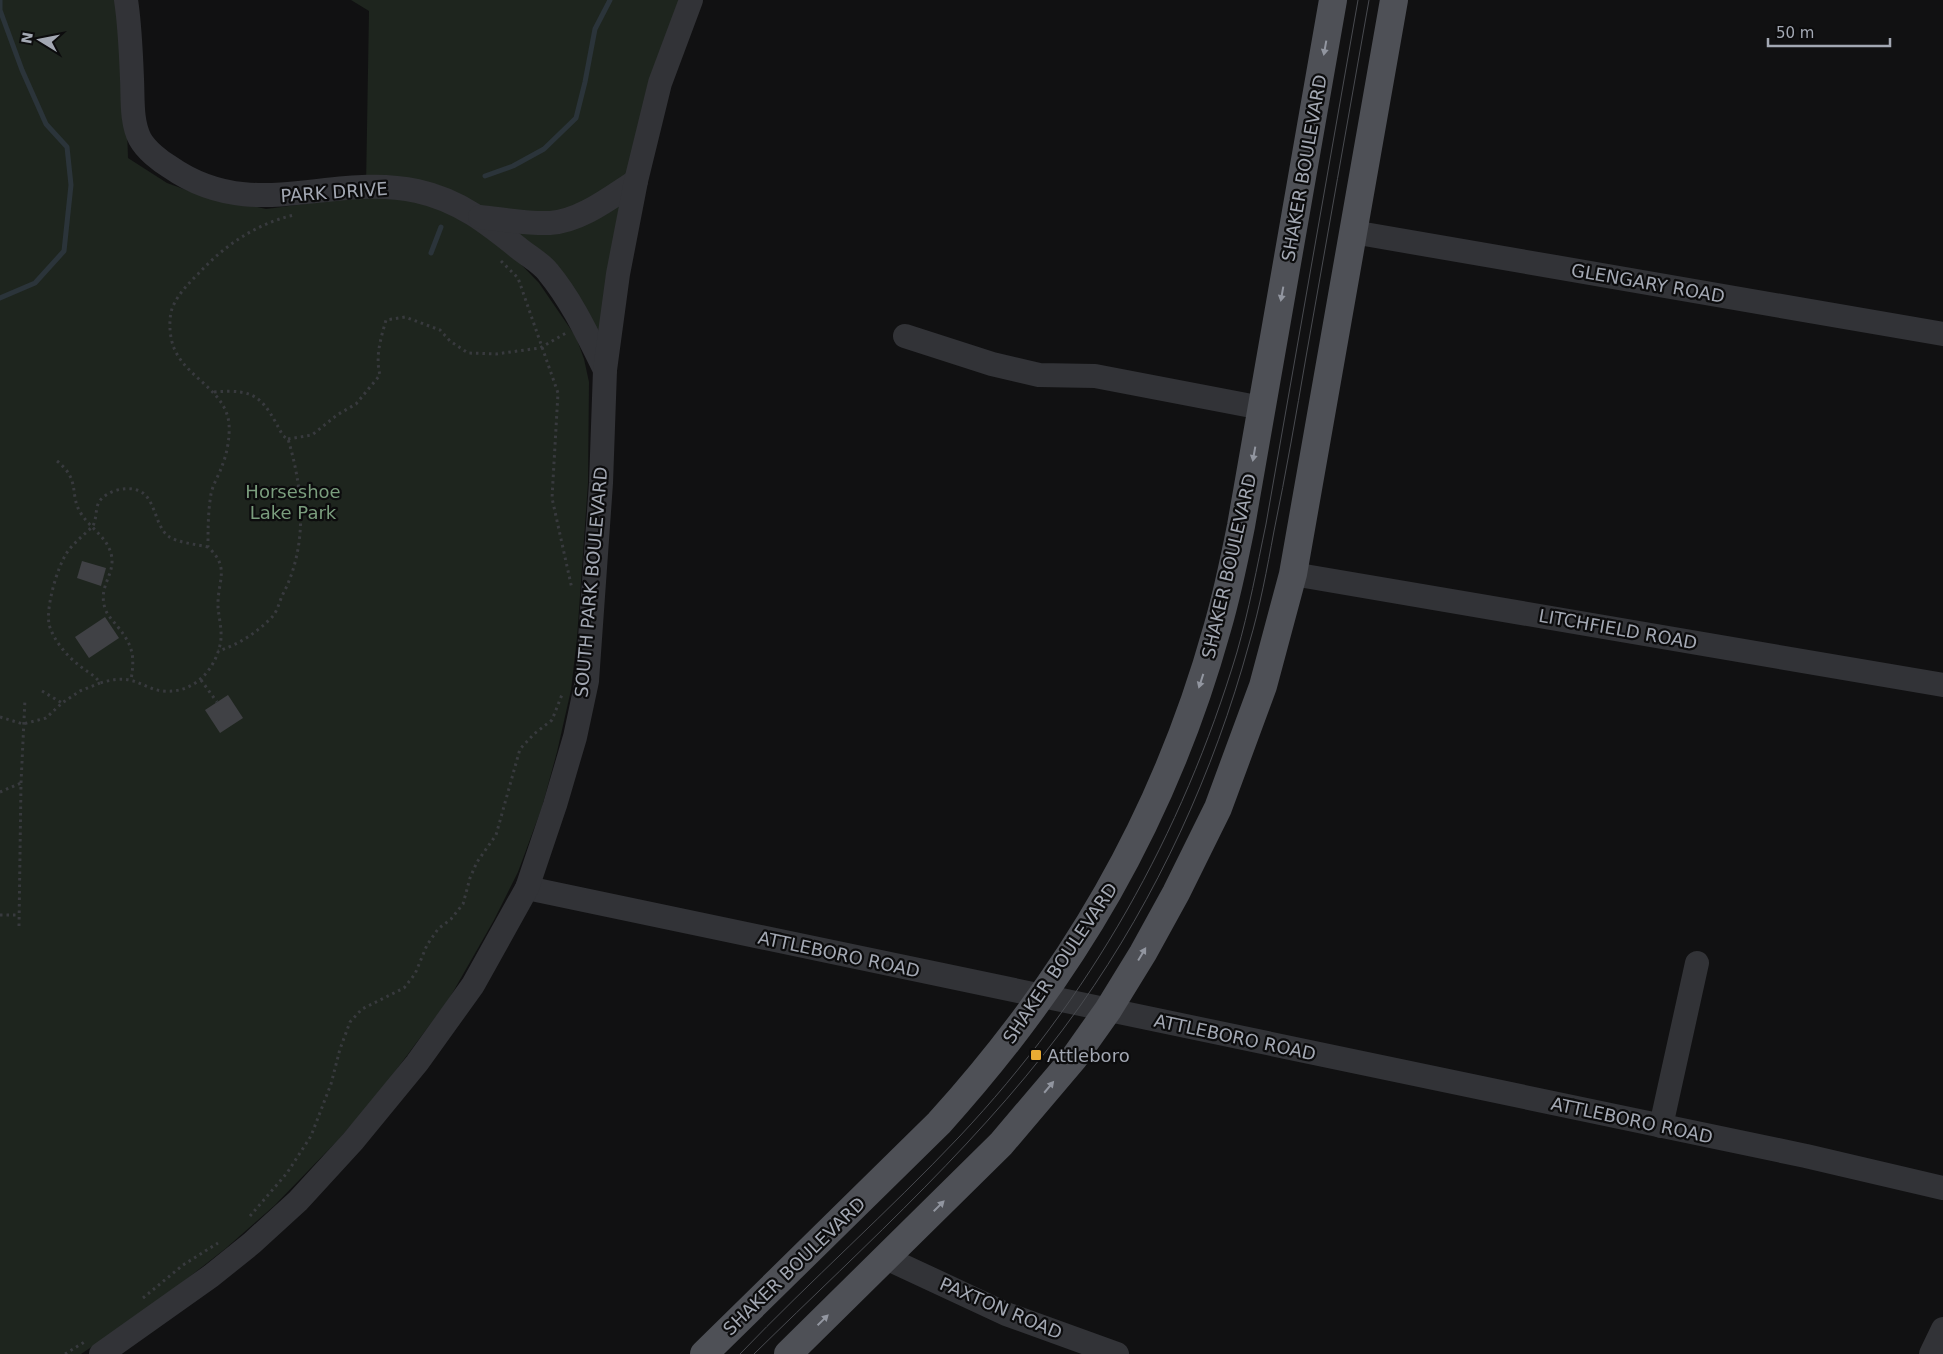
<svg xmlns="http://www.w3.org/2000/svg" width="1943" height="1354" viewBox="0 0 1943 1354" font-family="'DejaVu Sans',sans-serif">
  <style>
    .green { fill: #1e251e }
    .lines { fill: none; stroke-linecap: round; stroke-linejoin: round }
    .stream { stroke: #2b343a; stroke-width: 5 }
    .building { fill: #404145 }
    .path { stroke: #383a3e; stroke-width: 3; stroke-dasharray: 2.5 4; stroke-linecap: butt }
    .minor { stroke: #323337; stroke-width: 24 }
    .major { stroke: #4e5056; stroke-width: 28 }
    .tram { stroke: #494b50; stroke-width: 1 }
    .oneway { fill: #9296a0 }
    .poi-dot { fill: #e9ab33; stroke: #0c0c0d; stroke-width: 2 }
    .labels { text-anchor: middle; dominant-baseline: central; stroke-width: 4.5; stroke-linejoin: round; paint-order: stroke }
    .street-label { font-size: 18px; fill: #a3a8b3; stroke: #0c0c0d }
    .park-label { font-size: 18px; fill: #7a9d7d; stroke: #0c0c0d }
    .poi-label { font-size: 18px; fill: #a3a8b3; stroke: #0c0c0d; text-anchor: start }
  </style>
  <rect width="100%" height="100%" fill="#111112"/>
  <g class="green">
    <path d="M 0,0 L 116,0 L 126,100 L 128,158 L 167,183 L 192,192 L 266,209 L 360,197 L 400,198 L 431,203 L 485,235 L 511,254 L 539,283 L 576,337 L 584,359 L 589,382 L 588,483 L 577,638 L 571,690 L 557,752 L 542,807 L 518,872 L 494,920 L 449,999 L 376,1097 L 339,1139 L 274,1206 L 225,1249 L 147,1310 L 81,1354 L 0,1354 Z"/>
    <path d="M 351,0 L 691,0 L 660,83 L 605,370 L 582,325 L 480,217 L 366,187 L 369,11 Z"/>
  </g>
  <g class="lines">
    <g class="stream">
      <path d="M 485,176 L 513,166 L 544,149 L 576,118 L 585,82 L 595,29 L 610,0"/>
      <path d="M 431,253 L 441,227"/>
      <path d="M 0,298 L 35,283 L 64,251 L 71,185 L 67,147 L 46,124 L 22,70 L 0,10 L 0,0"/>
    </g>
  </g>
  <g class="building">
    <path d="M 82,561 L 106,568 L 101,586 L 77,578 Z"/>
    <path d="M 105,617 L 119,638 L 89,658 L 75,637 Z"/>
    <path d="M 228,695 L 243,718 L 220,733 L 205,710 Z"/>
  </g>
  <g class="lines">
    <g class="path">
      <path d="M 501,261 L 518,278 L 558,393 L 552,498 L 572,589"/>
      <path d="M 214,392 C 258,388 264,400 283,436 L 288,439 C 303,489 308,544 284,592 C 280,599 278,610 273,616 C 258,632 238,645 218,651"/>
      <path d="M 288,439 L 312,435 L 337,415 L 356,404 L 380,375 C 375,356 381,338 386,320 L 405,317 L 440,330 L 450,341 L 468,353 L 496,354 L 540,348 L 566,333"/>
      <path d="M 57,461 C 82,481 68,495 82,515 C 92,530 110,539 112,559 C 113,578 97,588 106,611 C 109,617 114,622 118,627 C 133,646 135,656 131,680"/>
      <path d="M 208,547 C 195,544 178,543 168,536 C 154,525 156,496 137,490 C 125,486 106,491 99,502 C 95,509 97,521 92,527 C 83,536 73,543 66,554 C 57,569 46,606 49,624 C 53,640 67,656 80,666 C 87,672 95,675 100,683 C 110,680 120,678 130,680 C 142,683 151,690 163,691 C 192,694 214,672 220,645 C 223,633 219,619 218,607 C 217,581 231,568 208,547 C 208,529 208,512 211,494 C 213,484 219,475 222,466 C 227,454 230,437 229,424 C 226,390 186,378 174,348 C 169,336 168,315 174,304 C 180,292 189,283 198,274 C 224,246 255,224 294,215"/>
      <path d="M 201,680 L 217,702"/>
      <path d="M 42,691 L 62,703"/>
      <path d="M 0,717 L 23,724 L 46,718 L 62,703 L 80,691 L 100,683"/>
      <path d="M 0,792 L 21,783"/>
      <path d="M 0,915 L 19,915"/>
      <path d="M 19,926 L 21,783 L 25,699"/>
      <path d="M 250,1216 L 287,1173 L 311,1136 L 331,1084 L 340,1049 L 350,1022 L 362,1009 L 404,988 L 415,974 L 427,945 L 438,929 L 451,919 L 463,904 L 470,878 L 477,862 L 496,835 L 520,749 L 534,734 L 552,720 L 563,692"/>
      <path d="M 143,1298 L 183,1265 L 218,1243"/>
      <path d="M 65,1354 L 86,1341"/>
    </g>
    <g class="minor">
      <path d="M 126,0 C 130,26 131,53 132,79 C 133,98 131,122 140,139 C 146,150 160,161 170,167 C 253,225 331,172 417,191 C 459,200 489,224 521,250 C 530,257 541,263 548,272 C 572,301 588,336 605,370"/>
      <path d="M 480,217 C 502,219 527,224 550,223 C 581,221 611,197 636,181"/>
      <path d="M 1353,232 L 1943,334"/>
      <path d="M 905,336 L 992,364 L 1039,375 L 1095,376 L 1262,408"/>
      <path d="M 1293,574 L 1943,685"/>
      <path d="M 527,888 L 1806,1156 L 1943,1188"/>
      <path d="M 1661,1126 L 1697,963"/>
      <path d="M 886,1258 L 1006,1314 L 1117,1354"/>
      <path d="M 101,1354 L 211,1276 L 252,1243 L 298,1201 L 353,1141 L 417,1063 L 473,985 L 527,888 L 555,805 L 575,737 L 587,681 L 601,483 L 605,370 L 618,274 L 636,181 L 660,83 L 691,0"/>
      <path d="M 1931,1354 L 1943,1329"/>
    </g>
    <g class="major">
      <path d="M 704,1354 L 939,1123 C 1071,977 1164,819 1217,629 C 1227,595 1234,561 1241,526 L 1333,0"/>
      <path d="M 788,1354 L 1001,1144 L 1074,1058 L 1108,1010 L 1143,953 L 1176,893 L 1218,808 L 1263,686 L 1293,574 L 1394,0"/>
    </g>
    <g class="tram">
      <path d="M 740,1354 C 811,1280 888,1212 959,1137 C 1090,998 1182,835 1237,652 C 1249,610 1257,567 1266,524 L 1358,0"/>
      <path d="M 754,1354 C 867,1243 988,1136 1080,1006 C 1157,897 1214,772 1249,644 C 1260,607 1267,569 1274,531 C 1286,473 1296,415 1306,357 C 1327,238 1348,119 1369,0"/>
    </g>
  </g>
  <defs><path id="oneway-solid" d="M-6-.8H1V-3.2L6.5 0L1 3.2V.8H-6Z" transform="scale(1.25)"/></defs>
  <g class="oneway">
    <use href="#oneway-solid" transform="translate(1325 48) rotate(100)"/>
    <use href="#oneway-solid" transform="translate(1282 294) rotate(100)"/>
    <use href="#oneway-solid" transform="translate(1254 454) rotate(100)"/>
    <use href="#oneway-solid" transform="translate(1201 681) rotate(108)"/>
    <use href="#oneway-solid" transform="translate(1142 954) rotate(-59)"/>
    <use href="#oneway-solid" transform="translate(1049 1087) rotate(-50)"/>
    <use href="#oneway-solid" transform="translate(939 1206) rotate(-45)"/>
    <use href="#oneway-solid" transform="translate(823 1320) rotate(-44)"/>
  </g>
  <rect class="poi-dot" x="1030" y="1049" width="12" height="12" rx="2.5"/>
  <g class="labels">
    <g class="street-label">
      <text transform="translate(1304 168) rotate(-80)">SHAKER BOULEVARD</text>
      <text transform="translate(334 192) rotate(-4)">PARK DRIVE</text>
      <text transform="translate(1648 283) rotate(10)">GLENGARY ROAD</text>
      <text transform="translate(1229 566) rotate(-77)">SHAKER BOULEVARD</text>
      <text transform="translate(591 582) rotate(-85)">SOUTH PARK BOULEVARD</text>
      <text transform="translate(1618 629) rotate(10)">LITCHFIELD ROAD</text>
      <text transform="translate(839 954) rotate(12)">ATTLEBORO ROAD</text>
      <text transform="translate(1060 963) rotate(-56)">SHAKER BOULEVARD</text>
      <text transform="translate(1235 1037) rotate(12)">ATTLEBORO ROAD</text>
      <text transform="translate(1632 1120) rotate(12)">ATTLEBORO ROAD</text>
      <text transform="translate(794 1266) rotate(-44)">SHAKER BOULEVARD</text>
      <text transform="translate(1001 1308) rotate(23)">PAXTON ROAD</text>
    </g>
    <g class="park-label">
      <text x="293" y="491">Horseshoe<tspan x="293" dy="21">Lake Park</tspan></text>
    </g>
    <g class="poi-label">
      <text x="1047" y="1055">Attleboro</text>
    </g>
  </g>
  <g transform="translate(40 40) rotate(280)" stroke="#0c0c0d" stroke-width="4" paint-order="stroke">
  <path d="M0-4L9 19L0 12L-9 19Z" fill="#a3a8b3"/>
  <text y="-8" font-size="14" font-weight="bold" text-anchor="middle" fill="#a3a8b3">N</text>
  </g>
  <path d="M1768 38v8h122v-8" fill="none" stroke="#a3a8b3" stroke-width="2.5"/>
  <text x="1776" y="38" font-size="15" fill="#a3a8b3" stroke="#0c0c0d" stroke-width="4" paint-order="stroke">50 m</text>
</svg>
